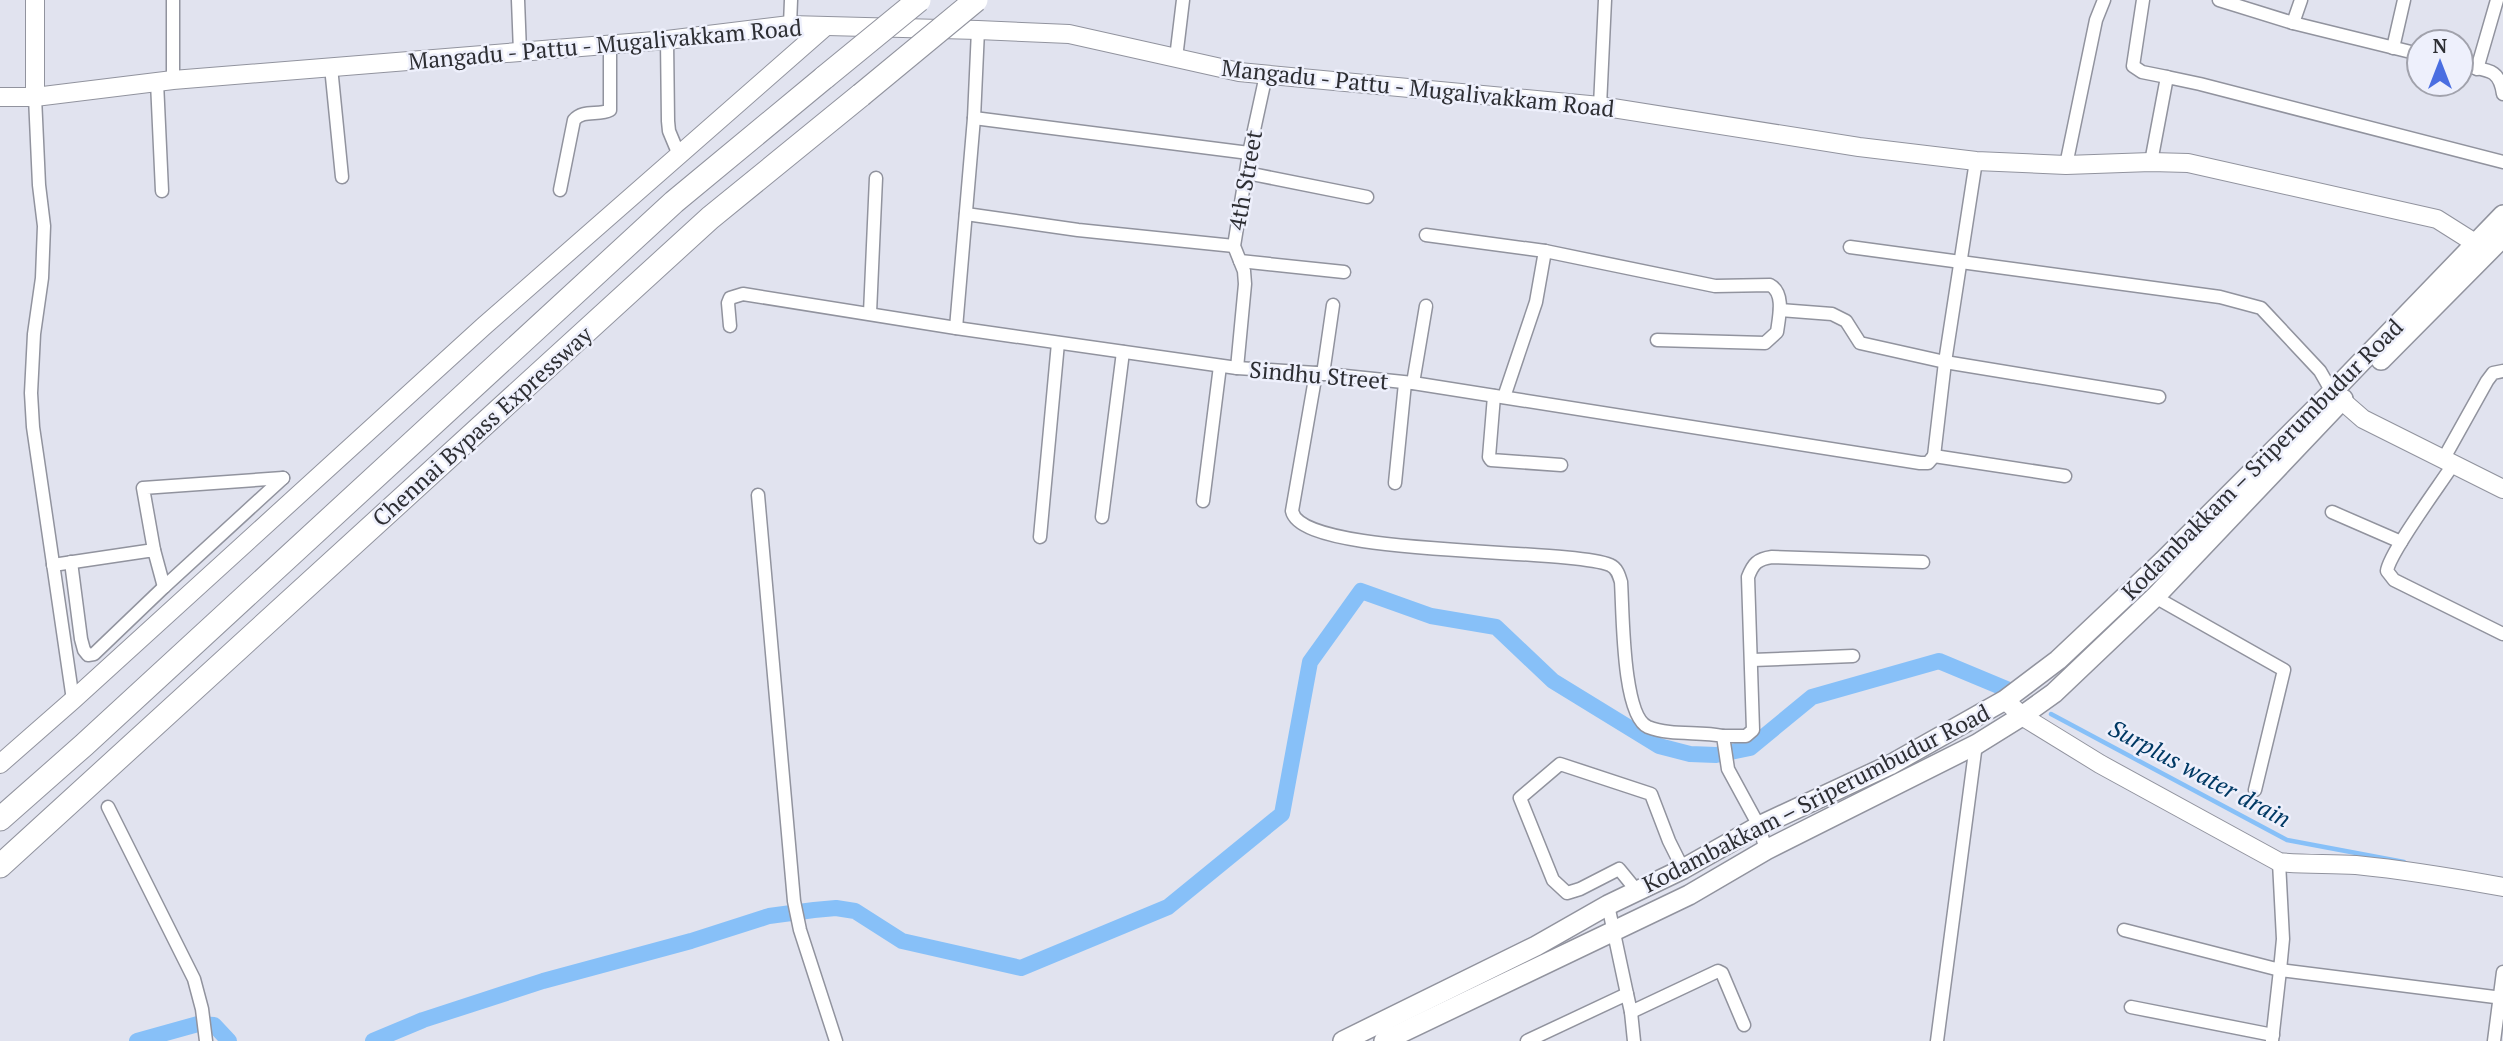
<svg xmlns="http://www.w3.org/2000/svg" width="2503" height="1041" viewBox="0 0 2503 1041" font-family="'PT Serif',serif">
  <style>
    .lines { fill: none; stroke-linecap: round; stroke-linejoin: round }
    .stream { stroke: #87c0f8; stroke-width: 4.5 }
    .canal { stroke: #87c0f8; stroke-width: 16 }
    .street-casing { stroke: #91939e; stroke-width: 15 }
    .secondary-casing { stroke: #91939e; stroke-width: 20 }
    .primary-casing { stroke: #91939e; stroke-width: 22 }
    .highway-casing { stroke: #91939e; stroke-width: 25 }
    .street { stroke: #fff; stroke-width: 12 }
    .secondary { stroke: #fff; stroke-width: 18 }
    .primary { stroke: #fff; stroke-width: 19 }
    .highway { stroke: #fff; stroke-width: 23 }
    .highway-bridge-casing { stroke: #91939e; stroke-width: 25; stroke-linecap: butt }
    .highway-bridge { stroke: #fff; stroke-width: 23 }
    .labels { text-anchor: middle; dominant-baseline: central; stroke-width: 5; stroke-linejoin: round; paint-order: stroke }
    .street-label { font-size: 23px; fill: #2d2e33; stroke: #eef0fc }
    .water-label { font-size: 24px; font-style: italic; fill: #003964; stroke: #eef0fc }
  </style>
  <rect width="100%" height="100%" fill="#e1e3ef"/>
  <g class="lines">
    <path class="stream" d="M 2051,714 L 2287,840 L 2404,862"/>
    <g class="canal">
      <path d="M 137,1041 L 198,1024 L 214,1025 L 229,1041"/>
      <path d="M 373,1041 L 423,1020 L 543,981 L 691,941 L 769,916 L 814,910 L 836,908 L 855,911 L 902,941 L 1021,968 L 1168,907 L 1282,814 L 1310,662 L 1361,591 L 1431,616 L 1496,627 L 1553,681 L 1659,746 L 1690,754 L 1716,755 L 1750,748 L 1812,697 L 1939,661 L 2011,691"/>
    </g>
    <defs>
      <g id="street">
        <path d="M 173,0 L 173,80"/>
        <path d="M 518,0 L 520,52"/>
        <path d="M 2143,0 L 2133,66 L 2142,72 L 2167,77"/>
        <path d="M 2219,0 L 2293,23 L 2419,54"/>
        <path d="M 2293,23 L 2301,0"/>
        <path d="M 790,25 L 791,0"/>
        <path d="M 667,40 L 668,121 L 669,131 L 679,155"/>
        <path d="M 2393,48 L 2404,0"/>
        <path d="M 1176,58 L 1183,0"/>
        <path d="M 2461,65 C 2485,71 2499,66 2503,94"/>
        <path d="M 331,67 L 342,177"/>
        <path d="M 2477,69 L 2497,0"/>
        <path d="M 157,82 L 162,191"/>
        <path d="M 35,97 L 39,185 L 44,226 L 42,278 L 34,334 L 31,393 L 33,427 L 73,700"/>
        <path d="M 1600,106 L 1605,0"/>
        <path d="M 974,118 L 1249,153"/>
        <path d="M 2151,162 L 2167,77 L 2200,84 L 2503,162"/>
        <path d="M 2066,165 L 2096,20 L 2104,0"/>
        <path d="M 1247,173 L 1367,197"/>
        <path d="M 560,190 L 574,120 C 583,109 599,116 610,110 L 610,44"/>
        <path d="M 966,214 L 1078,230 L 1234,246"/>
        <path d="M 1426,235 L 1545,251 L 1715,286 L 1770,285 C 1785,293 1779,317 1777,332 L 1765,343 L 1657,340"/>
        <path d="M 1850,247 L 2220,297 L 2261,308 L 2320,371 L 2332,392"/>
        <path d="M 1240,261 L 1344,272"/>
        <path d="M 1780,310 L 1832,314 L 1846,321 L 1860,343 L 1945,362 L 2159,397"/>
        <path d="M 870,313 L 876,178"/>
        <path d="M 730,326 L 728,303 L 730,298 L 743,294 L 956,328 L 1237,368 L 1316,373 L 1413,383 L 1920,463 L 1928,463 L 1934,456"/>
        <path d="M 956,328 L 974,118 L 978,30"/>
        <path d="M 1237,368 L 1245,284 L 1244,271 L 1234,246 L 1249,153 L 1266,75"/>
        <path d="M 1316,373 L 1292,511 C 1302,558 1565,547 1610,565 C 1617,568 1619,575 1621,582 C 1623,610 1622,716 1648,727 C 1671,736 1699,731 1723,736 L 1728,769 L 1759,826 L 1766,850"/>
        <path d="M 1323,374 L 1333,305"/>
        <path d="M 1413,383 L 1426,306"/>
        <path d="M 1494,396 L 1489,457 L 1491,460 L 1561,465"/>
        <path d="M 1504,397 L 1536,302 L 1545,251"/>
        <path d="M 1934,456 L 1945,362 L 1976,161"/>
        <path d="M 1934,456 L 2065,476"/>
        <path d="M 2444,458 L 2487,381 L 2493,373 L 2503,371"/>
        <path d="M 2454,463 C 2442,482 2389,553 2387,571 L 2394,580 L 2503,634"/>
        <path d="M 1395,483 L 1405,383"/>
        <path d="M 758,495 L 794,901 L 800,930 L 836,1041"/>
        <path d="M 1203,501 L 1220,366"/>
        <path d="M 2332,512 L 2401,542"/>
        <path d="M 1102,517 L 1123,352"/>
        <path d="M 1040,537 L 1058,343"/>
        <path d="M 154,550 L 143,488 L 283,478"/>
        <path d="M 71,562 L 81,639 L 84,650 L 88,655 L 94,654 L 164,587"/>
        <path d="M 53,565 L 154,550 L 164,587 L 283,478"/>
        <path d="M 2155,597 L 2284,670 L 2255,790"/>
        <path d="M 1752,660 L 1853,656"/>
        <path d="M 1723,736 L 1746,736 L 1753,730 L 1748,577 C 1753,564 1757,559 1772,557 L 1923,562"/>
        <path d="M 108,807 L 194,979 L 202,1009 L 206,1041"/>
        <path d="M 1637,891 L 1619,869 L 1580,889 L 1567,893 L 1553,880 L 1520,798 L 1560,764 L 1651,794 L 1669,841 L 1683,869"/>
        <path d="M 1608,905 L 1627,994"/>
        <path d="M 2124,930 L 2280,970 L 2283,939 L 2279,862"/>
        <path d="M 2131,1007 L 2273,1035"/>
        <path d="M 1631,1012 L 1634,1041"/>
        <path d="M 1527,1041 L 1627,994 L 1631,1012 L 1718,971 L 1722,973 L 1744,1025"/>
        <path d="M 1937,1041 L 1976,744"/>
        <path d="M 2272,1041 L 2280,970 L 2503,998"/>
        <path d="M 2494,1041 L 2503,972"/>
      </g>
      <g id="secondary">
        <path d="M 0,97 L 35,97 L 173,80 L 667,40 L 790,25 L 978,30 L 1069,34 L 1239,72 L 1600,106 L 1859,147 L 1976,161 L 2066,165 L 2151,162 L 2188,163 L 2437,219 L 2475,243 L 2486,254"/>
        <path d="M 35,97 L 35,0"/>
        <path d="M 2332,392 L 2363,419 L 2503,489"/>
        <path d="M 2005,700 L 2022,716 L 2100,764 L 2279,862 C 2305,865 2331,863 2356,865 C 2406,870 2454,878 2503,887"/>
        <path d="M 0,764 L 73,700 L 484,326 L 825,27"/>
      </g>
      <g id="primary">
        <path d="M 2381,360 L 2503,237"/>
        <path d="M 1343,1041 L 1536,946 L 1608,905 L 1683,869 L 1759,826 L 1890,765 L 2005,700 L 2058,660 L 2163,561 L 2339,385 L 2503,215"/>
        <path d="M 1384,1041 L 1689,895 L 1766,850 L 1977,744 L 2022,716 L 2054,693 L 2155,597 L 2343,399"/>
      </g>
      <g id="highway">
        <path d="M 0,819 L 84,745 L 674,202 L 825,77"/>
        <path d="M 0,866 L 710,218 L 861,95"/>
      </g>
    </defs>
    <use href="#street" class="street-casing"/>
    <use href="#secondary" class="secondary-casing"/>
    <use href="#primary" class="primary-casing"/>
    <use href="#highway" class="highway-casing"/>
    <use href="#street" class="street"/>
    <use href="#secondary" class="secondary"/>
    <use href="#primary" class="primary"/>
    <use href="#highway" class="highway"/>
    <defs>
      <g id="highway-bridge">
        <path d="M 825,77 L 919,0"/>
        <path d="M 861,95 L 976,0"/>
      </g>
    </defs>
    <use href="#highway-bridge" class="highway-bridge-casing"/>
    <use href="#highway-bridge" class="highway-bridge"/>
  </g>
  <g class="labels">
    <g class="street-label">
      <text transform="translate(605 44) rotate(-5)">Mangadu - Pattu - Mugalivakkam Road</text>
      <text transform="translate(1418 88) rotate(6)">Mangadu - Pattu - Mugalivakkam Road</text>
      <text transform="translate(1245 180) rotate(-80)">4th Street</text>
      <text transform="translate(1319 375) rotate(5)">Sindhu Street</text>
      <text transform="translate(482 426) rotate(-42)">Chennai Bypass Expressway</text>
      <text transform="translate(2262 459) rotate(-45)">Kodambakkam – Sriperumbudur Road</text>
      <text transform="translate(1816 798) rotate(-27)">Kodambakkam – Sriperumbudur Road</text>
    </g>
    <g class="water-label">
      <text transform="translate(2200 773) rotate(28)">Surplus water drain</text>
    </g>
  </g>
  <g transform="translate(2440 63)"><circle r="33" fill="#eef0fc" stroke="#a1a2ac" stroke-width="2"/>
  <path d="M0-5L12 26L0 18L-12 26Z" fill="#4a6ee1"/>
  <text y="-10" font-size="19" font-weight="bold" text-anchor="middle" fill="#2d2e33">N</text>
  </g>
</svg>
